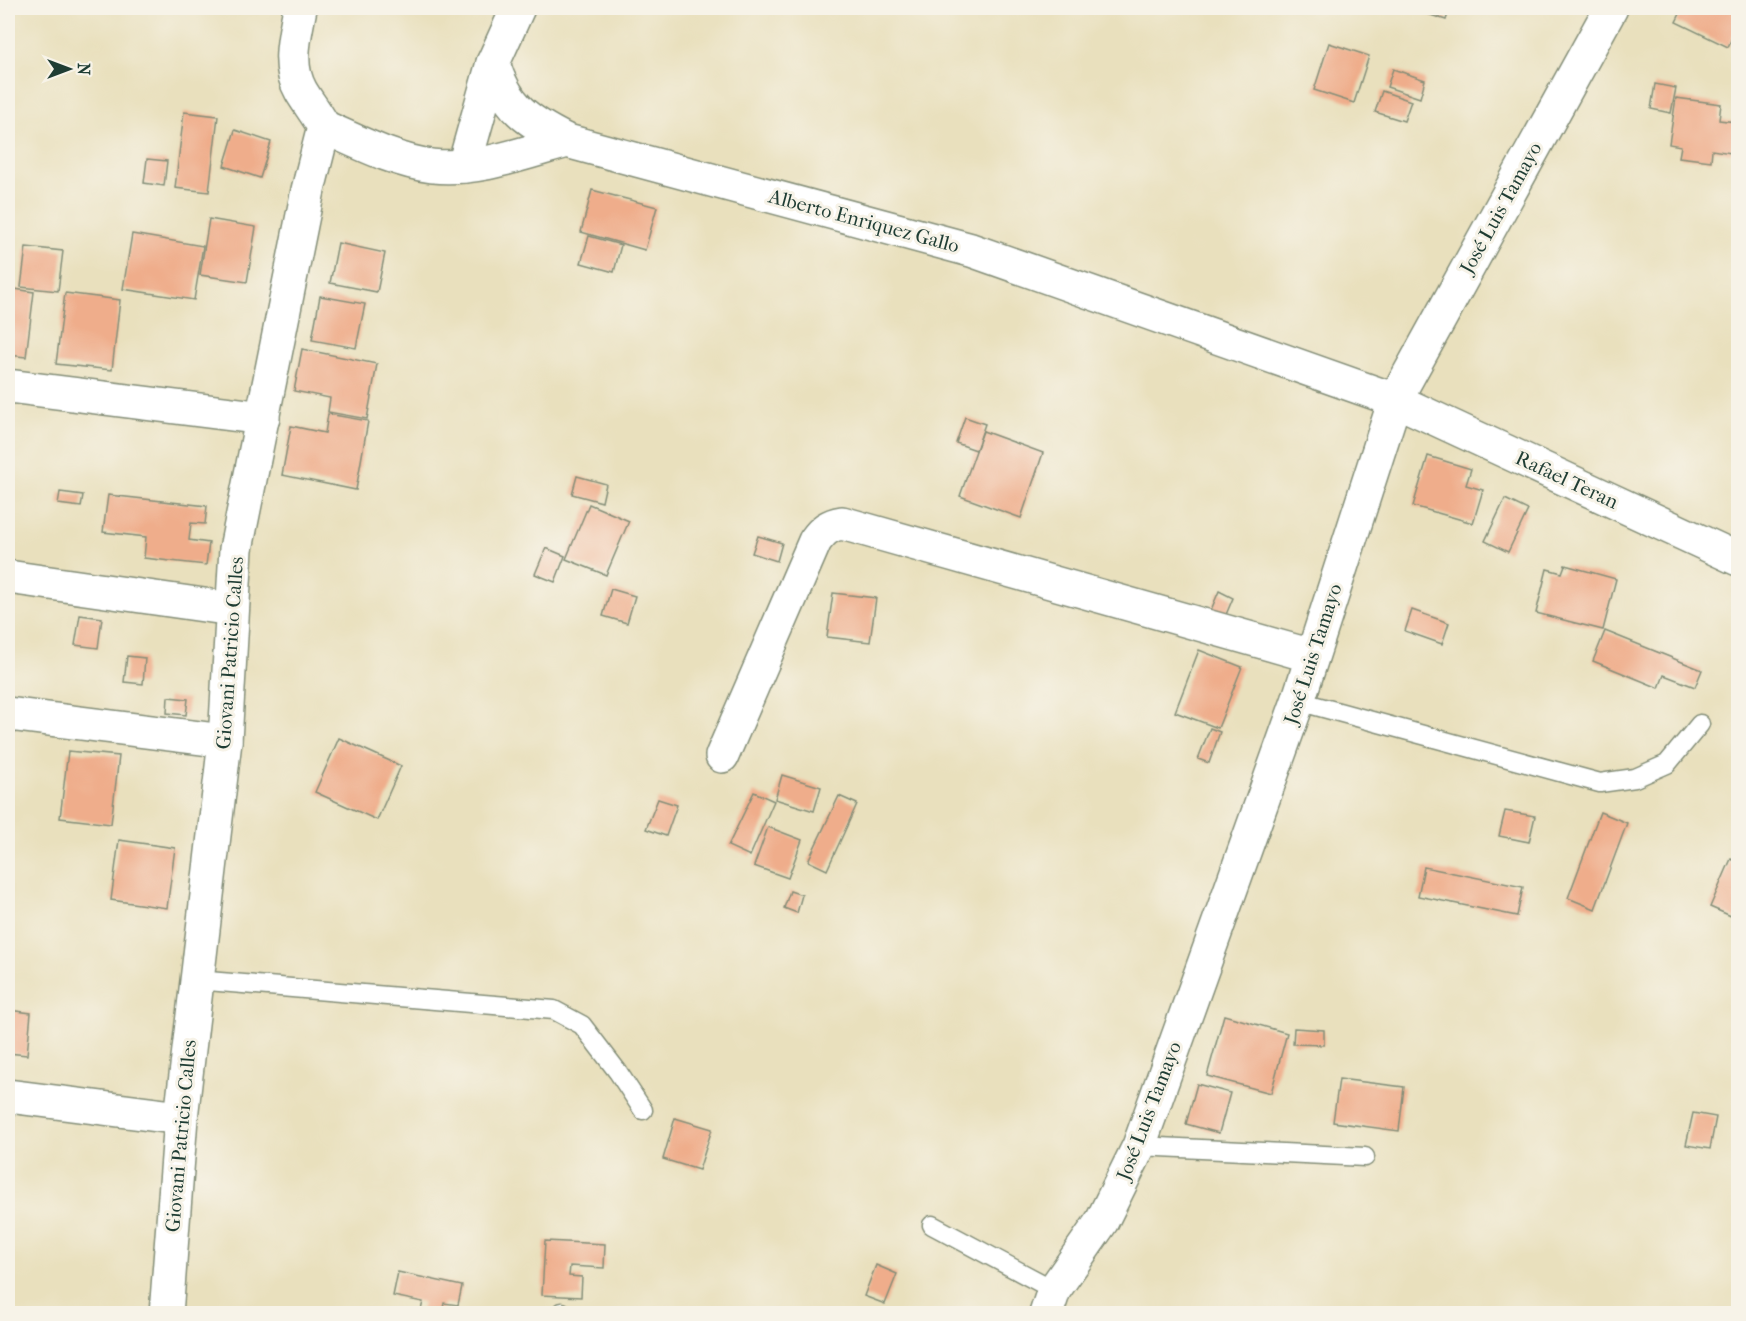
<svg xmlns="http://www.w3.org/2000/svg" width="1746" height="1321" viewBox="0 0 1746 1321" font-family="'IM FELL French Canon',serif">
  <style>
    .building { fill: #efad8b }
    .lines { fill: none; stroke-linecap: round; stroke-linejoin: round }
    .lane-casing { stroke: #848e78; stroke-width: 21 }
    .street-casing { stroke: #848e78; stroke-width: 36 }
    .lane { stroke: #fff; stroke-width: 18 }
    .street { stroke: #fff; stroke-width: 33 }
    .labels { text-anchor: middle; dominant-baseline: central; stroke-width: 6; stroke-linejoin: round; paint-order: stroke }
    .street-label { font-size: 20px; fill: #1f3d34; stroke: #f7f3e8 }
  </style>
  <rect width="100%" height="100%" fill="#f7f3e8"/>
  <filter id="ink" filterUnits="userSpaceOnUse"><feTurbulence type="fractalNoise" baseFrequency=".0167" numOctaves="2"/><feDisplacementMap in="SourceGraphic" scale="12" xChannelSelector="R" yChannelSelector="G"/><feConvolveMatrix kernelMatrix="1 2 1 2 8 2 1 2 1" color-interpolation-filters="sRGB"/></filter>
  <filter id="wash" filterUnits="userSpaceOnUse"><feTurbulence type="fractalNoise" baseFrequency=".008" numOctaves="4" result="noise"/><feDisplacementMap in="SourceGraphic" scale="24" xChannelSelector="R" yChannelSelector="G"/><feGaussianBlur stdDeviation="1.35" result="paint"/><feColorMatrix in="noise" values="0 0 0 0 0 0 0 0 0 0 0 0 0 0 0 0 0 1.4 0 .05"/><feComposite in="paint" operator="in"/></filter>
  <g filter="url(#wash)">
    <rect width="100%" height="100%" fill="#e9e0bd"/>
    <g id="blocks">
      <g class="building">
        <path d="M 1409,8 L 1450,8 L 1446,20 Z"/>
        <path d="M 1683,8 L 1738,8 L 1738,24 L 1728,47 L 1676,22 Z"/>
        <path d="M 1329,43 L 1369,56 L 1354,103 L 1314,90 Z"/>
        <path d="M 1393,69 L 1425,80 L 1420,98 L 1387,87 Z"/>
        <path d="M 1655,84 L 1676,88 L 1671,113 L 1651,109 Z"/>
        <path d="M 1382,91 L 1411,101 L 1404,121 L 1375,112 Z"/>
        <path d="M 1676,98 L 1721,104 L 1719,120 L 1736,122 L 1731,153 L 1712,150 L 1711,161 L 1679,157 L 1681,146 L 1669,144 Z"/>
        <path d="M 184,112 L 218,116 L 209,192 L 175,188 Z"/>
        <path d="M 235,130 L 271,142 L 260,178 L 224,166 Z"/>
        <path d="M 147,159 L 167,161 L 164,186 L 144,183 Z"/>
        <path d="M 592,190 L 657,207 L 645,250 L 581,232 Z"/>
        <path d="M 209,219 L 256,227 L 247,282 L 200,275 Z"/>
        <path d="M 132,234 L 203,246 L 194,300 L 123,289 Z"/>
        <path d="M 589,236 L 621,245 L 614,272 L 581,263 Z"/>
        <path d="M 338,243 L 385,253 L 377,292 L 330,283 Z"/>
        <path d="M 26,247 L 63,251 L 58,291 L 21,287 Z"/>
        <path d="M 8,288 L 34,292 L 26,357 L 8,355 Z"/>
        <path d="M 65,293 L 120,300 L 112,370 L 56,364 Z"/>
        <path d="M 320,296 L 365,304 L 356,348 L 312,340 Z"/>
        <path d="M 302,349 L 377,364 L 367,419 L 328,412 L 330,398 L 294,391 Z"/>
        <path d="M 328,414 L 368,421 L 356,490 L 282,475 L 291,426 L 325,433 Z"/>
        <path d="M 965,417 L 985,424 L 976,450 L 956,443 Z"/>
        <path d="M 983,431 L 1043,453 L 1021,518 L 960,496 Z"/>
        <path d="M 1428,456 L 1471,469 L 1466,485 L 1483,490 L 1473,523 L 1413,506 Z"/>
        <path d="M 577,476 L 606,484 L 602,502 L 572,494 Z"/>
        <path d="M 60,492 L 83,495 L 81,507 L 58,504 Z"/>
        <path d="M 108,495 L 207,506 L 205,524 L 191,523 L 189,540 L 209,543 L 206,565 L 144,558 L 146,537 L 103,532 Z"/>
        <path d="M 1505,499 L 1528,510 L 1508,552 L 1485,541 Z"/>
        <path d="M 589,504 L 629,521 L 606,575 L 566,559 Z"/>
        <path d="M 758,536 L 782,543 L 777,561 L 752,553 Z"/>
        <path d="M 546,548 L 565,556 L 555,582 L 535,574 Z"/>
        <path d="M 1565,565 L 1616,579 L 1603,630 L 1536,613 L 1547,569 L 1562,573 Z"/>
        <path d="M 611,589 L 635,596 L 627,623 L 603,616 Z"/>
        <path d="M 1219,591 L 1233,598 L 1225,617 L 1211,610 Z"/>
        <path d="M 833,593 L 876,598 L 870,642 L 827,637 Z"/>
        <path d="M 1412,610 L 1449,623 L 1442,644 L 1405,631 Z"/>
        <path d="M 80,615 L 102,618 L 98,648 L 75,645 Z"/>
        <path d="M 1605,631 L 1702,670 L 1695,687 L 1664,675 L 1659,688 L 1593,661 Z"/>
        <path d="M 1199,650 L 1242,667 L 1218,728 L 1175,712 Z"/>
        <path d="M 127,656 L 145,658 L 143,684 L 124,682 Z"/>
        <path d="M 168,697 L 188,699 L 186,715 L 167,713 Z"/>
        <path d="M 1210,728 L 1220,732 L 1209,763 L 1198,759 Z"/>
        <path d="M 339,738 L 401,766 L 377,820 L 315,792 Z"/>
        <path d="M 68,751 L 119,756 L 111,824 L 60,818 Z"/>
        <path d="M 782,775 L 821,787 L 814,811 L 775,799 Z"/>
        <path d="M 754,792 L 774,801 L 750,856 L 728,846 Z"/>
        <path d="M 839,796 L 857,804 L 827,870 L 808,861 Z"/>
        <path d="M 658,799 L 677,805 L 666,836 L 646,829 Z"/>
        <path d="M 1505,811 L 1535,816 L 1529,842 L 1499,836 Z"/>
        <path d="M 1600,812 L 1627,823 L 1595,909 L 1568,898 Z"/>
        <path d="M 768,827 L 802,840 L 788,878 L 754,866 Z"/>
        <path d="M 119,840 L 175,848 L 167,908 L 111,900 Z"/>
        <path d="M 1731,859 L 1738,862 L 1738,919 L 1710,907 Z"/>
        <path d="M 1424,867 L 1523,887 L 1517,916 L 1418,896 Z"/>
        <path d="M 790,891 L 802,895 L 797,913 L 784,908 Z"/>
        <path d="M 8,1010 L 31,1013 L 27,1055 L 8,1053 Z"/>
        <path d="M 1224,1015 L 1287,1033 L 1271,1093 L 1207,1076 Z"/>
        <path d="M 1294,1028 L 1324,1030 L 1324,1045 L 1293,1044 Z"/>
        <path d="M 1339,1079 L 1404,1087 L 1399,1131 L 1333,1122 Z"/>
        <path d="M 1197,1084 L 1230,1093 L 1219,1133 L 1186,1124 Z"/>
        <path d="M 1693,1113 L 1716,1117 L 1710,1149 L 1686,1145 Z"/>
        <path d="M 675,1118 L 712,1129 L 699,1170 L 663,1159 Z"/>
        <path d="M 545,1241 L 605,1244 L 604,1268 L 570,1266 L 569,1276 L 582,1277 L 581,1297 L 542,1295 Z"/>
        <path d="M 876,1265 L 897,1274 L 885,1304 L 864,1296 Z"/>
        <path d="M 398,1272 L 462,1286 L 458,1305 L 444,1303 L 442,1314 L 420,1314 L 423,1302 L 393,1296 Z"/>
      </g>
    </g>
  </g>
  <g filter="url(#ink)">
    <use href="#blocks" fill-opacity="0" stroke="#848e78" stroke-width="1.5"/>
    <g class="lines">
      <defs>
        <g id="lane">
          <path d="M 1298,701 L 1600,783 L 1635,778 L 1667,764 L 1700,724"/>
          <path d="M 196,980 L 554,1010 L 582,1025 L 618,1072 L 643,1110"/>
          <path d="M 1139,1146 L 1365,1157"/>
          <path d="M 932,1225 L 1054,1290"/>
          <path d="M 562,1312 L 562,1314"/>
        </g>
        <g id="street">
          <path d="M 518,8 L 493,63 C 506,107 527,121 567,141"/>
          <path d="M 324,127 C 358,142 394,161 432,166 C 477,171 524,153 567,141 L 971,250 L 1395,400 L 1738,559"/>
          <path d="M 464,166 L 493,63"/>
          <path d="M 8,386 L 263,418"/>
          <path d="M 8,577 L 232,609"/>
          <path d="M 8,714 L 225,741"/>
          <path d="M 722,756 L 815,541 C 823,530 829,525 842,523 L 1312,656"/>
          <path d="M 8,1096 L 181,1118"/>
          <path d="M 166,1314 L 181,1118 L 225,741 L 236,549 L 308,190 L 324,127 C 317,114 308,103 301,91 C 286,65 295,36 300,8"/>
          <path d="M 1046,1314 L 1054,1290 L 1102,1221 L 1139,1146 L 1298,701 L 1395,400 L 1611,8"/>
        </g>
      </defs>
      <use href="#lane" class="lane-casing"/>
      <use href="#street" class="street-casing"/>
      <use href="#lane" class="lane"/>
      <use href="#street" class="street"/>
    </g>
  </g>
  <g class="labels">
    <g class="street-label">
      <text transform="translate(1501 208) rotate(-61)">José Luis Tamayo</text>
      <text transform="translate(864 221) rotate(15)">Alberto Enriquez Gallo</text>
      <text transform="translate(1567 480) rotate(25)">Rafael Teran</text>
      <text transform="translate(230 653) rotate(-86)">Giovani Patricio Calles</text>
      <text transform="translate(1313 654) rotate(-72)">José Luis Tamayo</text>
      <text transform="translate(1149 1111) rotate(-69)">José Luis Tamayo</text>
      <text transform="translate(181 1136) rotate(-85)">Giovani Patricio Calles</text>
    </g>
  </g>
  <rect width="1746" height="1321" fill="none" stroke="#f7f3e8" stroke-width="30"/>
  <g transform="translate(69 69) rotate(90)" stroke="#f7f3e8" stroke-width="4.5" paint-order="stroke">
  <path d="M0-4.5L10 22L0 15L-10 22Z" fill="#1f3d34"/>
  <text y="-9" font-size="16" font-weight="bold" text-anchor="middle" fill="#1f3d34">N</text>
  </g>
</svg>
